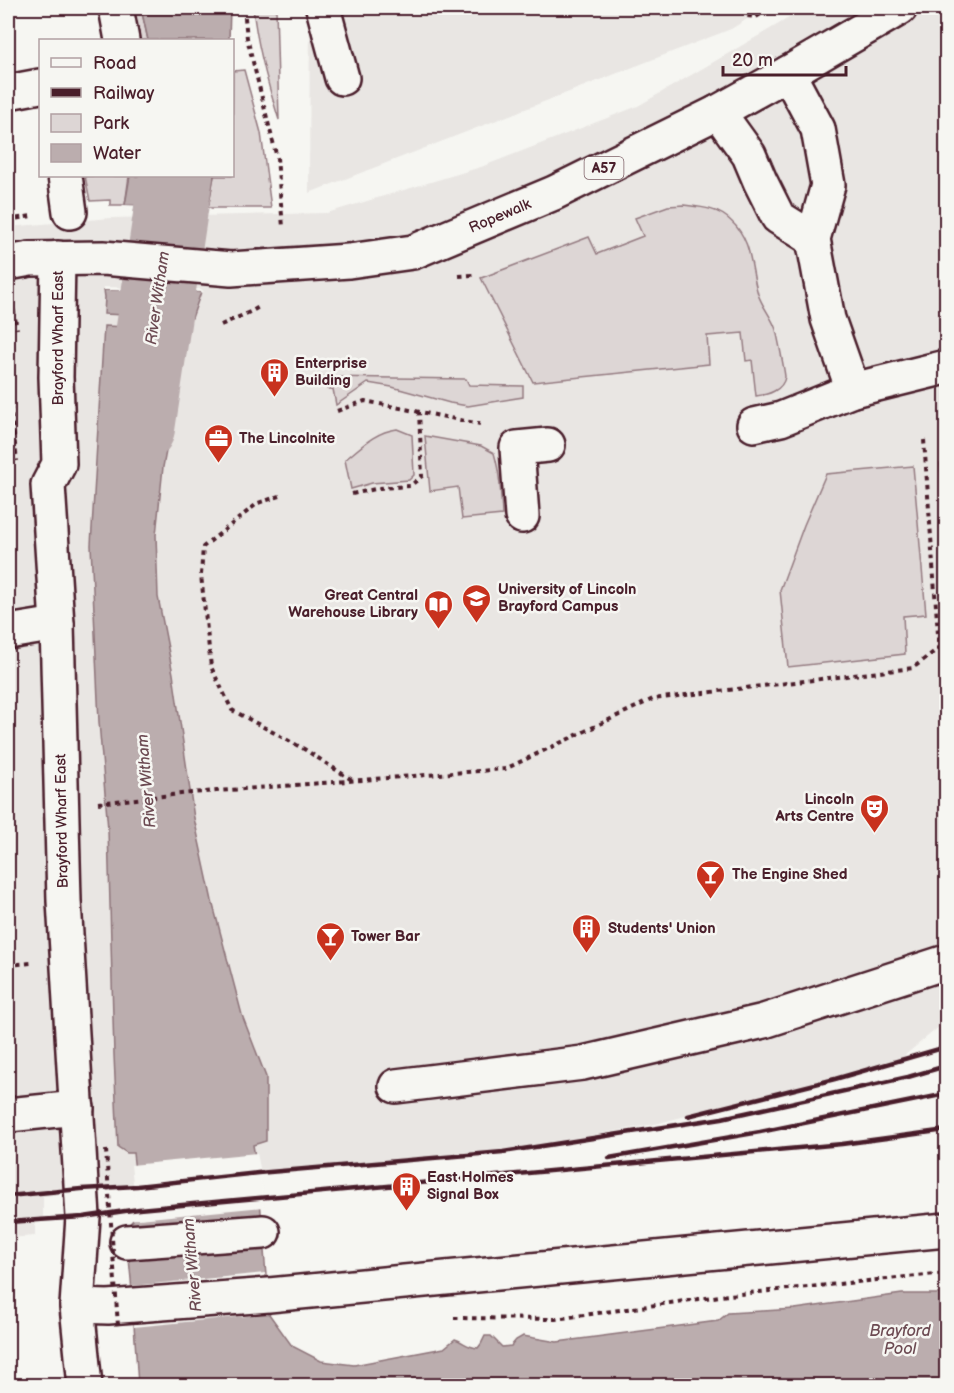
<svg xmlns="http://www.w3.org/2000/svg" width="954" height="1393" viewBox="0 0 954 1393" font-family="'Balsamiq Sans',sans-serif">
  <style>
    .built { fill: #e9e6e3 }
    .green { fill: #ddd6d5; stroke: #947a80; stroke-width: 1.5 }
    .water { fill: #bbadae; stroke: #8e747a; stroke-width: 1.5 }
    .pier { fill: #f6f6f2 }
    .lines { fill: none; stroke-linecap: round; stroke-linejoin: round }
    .river { stroke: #bbadae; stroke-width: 74 }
    .minor-casing { stroke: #4a1f2b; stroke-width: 38 }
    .major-casing { stroke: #4a1f2b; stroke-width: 38 }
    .path { stroke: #4a1f2b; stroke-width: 4; stroke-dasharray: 4.5 4.5; stroke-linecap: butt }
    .minor { stroke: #f6f6f2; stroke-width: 33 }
    .major { stroke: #f6f6f2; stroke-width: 33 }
    .rail { stroke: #4a1f2b; stroke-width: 4.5 }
    .path-bridge { stroke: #4a1f2b; stroke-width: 4; stroke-dasharray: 4.5 4.5; stroke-linecap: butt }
    .labels { text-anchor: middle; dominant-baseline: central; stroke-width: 5; stroke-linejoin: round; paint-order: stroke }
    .shield { fill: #f6f6f2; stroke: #7e6067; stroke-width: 1.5 }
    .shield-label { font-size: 14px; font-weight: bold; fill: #4a1f2b }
    .street-label { font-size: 15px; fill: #4a1f2b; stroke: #f6f6f2 }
    .poi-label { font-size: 15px; font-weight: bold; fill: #4a1f2b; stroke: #f6f6f2; text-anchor: start }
    .water-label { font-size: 16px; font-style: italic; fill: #6c4a52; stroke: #f6f6f2 }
  </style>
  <rect width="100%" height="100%" fill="#f6f6f2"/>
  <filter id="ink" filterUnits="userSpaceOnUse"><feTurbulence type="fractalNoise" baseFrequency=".0167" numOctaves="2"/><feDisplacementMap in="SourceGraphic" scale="12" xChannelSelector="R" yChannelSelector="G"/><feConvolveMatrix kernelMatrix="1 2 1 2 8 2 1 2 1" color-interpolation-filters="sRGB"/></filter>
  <g filter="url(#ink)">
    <g class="built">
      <path d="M 310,8 L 765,8 L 731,29 L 309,193 Z"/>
      <path d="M 806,8 L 946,8 L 946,1021 L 898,1061 L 655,1124 L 503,1152 L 308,1169 L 43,1196 L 43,1222 L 35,1223 L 35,1236 L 8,1238 L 8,227 L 111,218 L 327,213 L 481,167 L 638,106 Z"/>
    </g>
    <g class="green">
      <path d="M 124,8 L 141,8 L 148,40 L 130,40 Z"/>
      <path d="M 253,8 L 276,8 L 279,120 C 267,82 257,46 253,8 Z"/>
      <path d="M 244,70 L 261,133 L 271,208 L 208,208 L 214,176 L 232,176 L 233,71 Z"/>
      <path d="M 85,176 L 129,176 L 125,205 L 110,205 L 110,200 L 90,201 Z"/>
      <path d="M 684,205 C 701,207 718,208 731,221 C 753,241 750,268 758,294 C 762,306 770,315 775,327 C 777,331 785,374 785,377 C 783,390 768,395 756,396 L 752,360 L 746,361 L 743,333 L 707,336 L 709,364 L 533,382 L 481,278 L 589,237 L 597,254 L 643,236 L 635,218 L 668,206 Z"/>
      <path d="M 324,377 L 466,379 L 469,385 L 523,386 L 523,397 L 468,406 L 450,403 L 392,387 L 368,383 L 336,405 L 333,389 L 327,389 Z"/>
      <path d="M 397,429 L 412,435 L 414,475 L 409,480 L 372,483 L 351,489 L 345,460 C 362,446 375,432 397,429 Z"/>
      <path d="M 425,436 L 481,446 L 494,453 C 500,473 501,494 502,515 L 462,519 L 458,487 L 430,491 Z"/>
      <path d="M 946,463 L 946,536 L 940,464 Z"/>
      <path d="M 913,466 L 926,614 L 903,616 L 905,654 L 788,667 L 780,590 L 804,525 L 826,474 Z"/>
    </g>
    <g class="water">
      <path d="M 141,8 L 230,8 L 229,40 L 148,40 Z"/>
      <path d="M 130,176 L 214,176 L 208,208 L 125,205 Z"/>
      <path d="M 104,290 L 201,292 L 192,318 L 104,314 L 105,297 Z"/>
      <path d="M 104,326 L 189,329 L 163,467 L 156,535 L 158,597 L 173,674 L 194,818 L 212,901 L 242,1015 L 266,1077 L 266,1141 L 253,1145 L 258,1174 L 269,1314 L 292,1346 L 321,1361 L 354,1365 L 444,1348 L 455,1339 C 464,1342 467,1347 478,1348 L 481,1344 L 485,1336 L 491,1336 L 502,1347 L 511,1346 L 516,1340 L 523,1336 L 557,1342 L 718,1321 L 728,1313 L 795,1309 L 902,1294 L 946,1294 L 946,1385 L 138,1385 L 131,1279 L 126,1228 L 134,1219 L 140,1218 L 133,1153 L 127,1153 L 118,1147 L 114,1055 L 108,829 L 99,722 L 91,545 Z"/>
    </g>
    <g class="pier">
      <path d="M 122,205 L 208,208 L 211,208 L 208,211 L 125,208 Z"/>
      <path d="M 103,287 L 201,289 L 204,292 L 104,290 Z"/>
      <path d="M 257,1153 L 261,1173 L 264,1207 L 129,1220 L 133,1216 L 137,1216 L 131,1165 Z"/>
      <path d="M 265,1273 L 269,1314 L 134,1327 L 130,1286 Z"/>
    </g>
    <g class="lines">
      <path class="river" d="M 138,428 L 176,176"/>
      <defs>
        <g id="minor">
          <path d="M 116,8 L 122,40"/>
          <path d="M 323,8 L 342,78"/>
          <path d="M 788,73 L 818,129 L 828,185 L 813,239 L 828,319 L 853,390"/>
          <path d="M 8,92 L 40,86"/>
          <path d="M 718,112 L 749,155 L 760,181 L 778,217 L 813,239"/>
          <path d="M 65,176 L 70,212"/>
          <path d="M 58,258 L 56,377 L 59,464 L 48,485 L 57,624 L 64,901 L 83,1217 L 77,1306 L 85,1386"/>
          <path d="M 754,425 L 781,419 L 853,390 L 946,367"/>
          <path d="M 522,516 L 517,448 L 548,445"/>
          <path d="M 8,632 L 57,624"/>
          <path d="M 396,1086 L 583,1063 L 764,1021 L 946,962"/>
          <path d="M 8,1115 L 77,1108"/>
          <path d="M 127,1242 L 263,1232"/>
          <path d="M 77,1306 L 108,1307 L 269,1295 L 946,1230"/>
        </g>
        <path id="major" d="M 8,263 L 30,259 L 103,258 L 231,269 L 349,261 L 413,252 L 554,193 L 718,112 L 788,73 L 900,8"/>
      </defs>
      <use href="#minor" class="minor-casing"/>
      <use href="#major" class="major-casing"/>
      <g class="path">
        <path d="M 244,8 L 247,38 L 277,158 L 283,227"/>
        <path d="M 744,8 L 747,16 L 756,17 L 771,8"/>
        <path d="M 793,8 L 796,12"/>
        <path d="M 8,220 L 32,216"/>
        <path d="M 459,276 L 473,275"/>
        <path d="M 12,301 L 17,329"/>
        <path d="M 221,325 L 252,311 L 261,306"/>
        <path d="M 8,388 L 17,461"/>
        <path d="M 337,411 L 365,401 L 480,424"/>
        <path d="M 924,440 L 939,648 L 946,647"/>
        <path d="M 352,494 L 380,488 L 410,486 L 422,476 L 419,412"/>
        <path d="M 280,496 L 258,503 L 203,547 L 201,575 L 211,667 L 232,710 L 304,749 L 352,780"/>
        <path d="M 98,803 L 191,793 L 505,769 L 653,699 L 913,668 L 939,648"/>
        <path d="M 8,965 L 31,963"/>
        <path d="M 454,1318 L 555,1319 L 720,1296 L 946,1273"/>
      </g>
      <use href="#minor" class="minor"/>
      <use href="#major" class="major"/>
      <g class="rail">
        <path d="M 688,1116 L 835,1079 L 946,1047"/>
        <path d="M 609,1158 L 760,1132 L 946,1094"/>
        <path d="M 8,1196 L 81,1189 L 137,1186 L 258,1173 L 503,1152 L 722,1118 L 908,1077 L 946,1066"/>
        <path d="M 8,1222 L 83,1217 L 139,1209 L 842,1144 L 946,1130"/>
      </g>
      <path class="path-bridge" d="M 106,1150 L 118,1326"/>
    </g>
  </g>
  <defs>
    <symbol id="building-pin" viewBox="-11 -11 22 30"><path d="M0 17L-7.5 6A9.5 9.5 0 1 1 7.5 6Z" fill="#c8321e" stroke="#f6f6f2"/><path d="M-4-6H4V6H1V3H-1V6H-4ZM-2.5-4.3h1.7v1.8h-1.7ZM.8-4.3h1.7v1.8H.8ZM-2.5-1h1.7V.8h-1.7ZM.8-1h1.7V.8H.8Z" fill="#fff"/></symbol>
    <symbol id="office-pin" viewBox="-11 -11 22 30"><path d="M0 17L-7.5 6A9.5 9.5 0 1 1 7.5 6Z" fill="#c8321e" stroke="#f6f6f2"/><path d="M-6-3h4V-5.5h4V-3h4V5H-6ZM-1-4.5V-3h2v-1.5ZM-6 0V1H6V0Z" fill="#fff"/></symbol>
    <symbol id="university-pin" viewBox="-11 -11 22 30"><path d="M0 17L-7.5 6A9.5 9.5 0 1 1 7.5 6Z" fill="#c8321e" stroke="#f6f6f2"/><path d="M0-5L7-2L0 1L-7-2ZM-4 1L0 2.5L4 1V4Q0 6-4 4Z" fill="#fff"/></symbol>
    <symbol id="library-pin" viewBox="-11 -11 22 30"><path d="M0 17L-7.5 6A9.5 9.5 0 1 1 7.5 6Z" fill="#c8321e" stroke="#f6f6f2"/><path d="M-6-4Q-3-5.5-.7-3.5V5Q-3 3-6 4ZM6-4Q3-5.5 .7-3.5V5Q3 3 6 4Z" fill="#fff"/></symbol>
    <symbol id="theatre-pin" viewBox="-11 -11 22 30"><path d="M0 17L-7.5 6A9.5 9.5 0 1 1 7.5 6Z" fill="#c8321e" stroke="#f6f6f2"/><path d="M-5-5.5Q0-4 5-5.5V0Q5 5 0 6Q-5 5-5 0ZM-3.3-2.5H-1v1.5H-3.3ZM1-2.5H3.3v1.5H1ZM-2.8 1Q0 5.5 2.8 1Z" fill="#fff"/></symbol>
    <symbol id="bar-pin" viewBox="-11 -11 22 30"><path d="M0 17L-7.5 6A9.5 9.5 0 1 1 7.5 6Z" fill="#c8321e" stroke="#f6f6f2"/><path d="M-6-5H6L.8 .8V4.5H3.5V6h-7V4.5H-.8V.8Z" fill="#fff"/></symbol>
  </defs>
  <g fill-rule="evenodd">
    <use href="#building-pin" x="258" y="356" width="33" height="45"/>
    <use href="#office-pin" x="202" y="422" width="33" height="45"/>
    <use href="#university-pin" x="460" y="582" width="33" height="45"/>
    <use href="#library-pin" x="422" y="588" width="33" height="45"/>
    <use href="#theatre-pin" x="858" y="792" width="33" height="45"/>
    <use href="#bar-pin" x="694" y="858" width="33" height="45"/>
    <use href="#building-pin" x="570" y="912" width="33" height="45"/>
    <use href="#bar-pin" x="314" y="920" width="33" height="45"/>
    <use href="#building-pin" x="390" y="1170" width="33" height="45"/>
  </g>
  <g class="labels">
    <rect class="shield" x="584.5" y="157" width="39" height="22" rx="4.5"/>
    <g class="shield-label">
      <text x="604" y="168">A57</text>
    </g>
    <g class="street-label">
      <text transform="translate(500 216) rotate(-23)">Ropewalk</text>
      <text transform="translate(58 338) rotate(-90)">Brayford Wharf East</text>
      <text transform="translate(62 821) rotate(-91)">Brayford Wharf East</text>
    </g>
    <g class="poi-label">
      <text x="295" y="363">Enterprise<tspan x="295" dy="17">Building</tspan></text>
      <text x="239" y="438">The Lincolnite</text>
      <text x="498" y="589">University of Lincoln<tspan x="498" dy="17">Brayford Campus</tspan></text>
      <text x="418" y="595" text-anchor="end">Great Central<tspan x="418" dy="17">Warehouse Library</tspan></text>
      <text x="854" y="799" text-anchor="end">Lincoln<tspan x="854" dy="17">Arts Centre</tspan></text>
      <text x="732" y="874">The Engine Shed</text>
      <text x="608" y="928">Students' Union</text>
      <text x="351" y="936">Tower Bar</text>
      <text x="427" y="1177">East Holmes<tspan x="427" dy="17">Signal Box</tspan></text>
    </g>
    <g class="water-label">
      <text transform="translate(158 298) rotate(-82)">River Witham</text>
      <text transform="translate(147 781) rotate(-95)">River Witham</text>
      <text transform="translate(193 1265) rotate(-95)">River Witham</text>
      <text x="900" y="1331">Brayford<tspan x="900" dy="18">Pool</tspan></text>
    </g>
  </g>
  <rect width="954" height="1393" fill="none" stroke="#f6f6f2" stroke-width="30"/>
  <rect x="15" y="15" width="924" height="1363" fill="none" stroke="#4a1f2b" stroke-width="2" filter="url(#ink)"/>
  <rect x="39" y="39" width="195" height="138" fill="#f6f6f2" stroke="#b1a0a2" stroke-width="1.5"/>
  <rect x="51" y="58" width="30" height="9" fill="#f6f6f2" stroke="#b1a0a2" stroke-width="1.5"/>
  <text x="93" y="69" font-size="18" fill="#4a1f2b">Road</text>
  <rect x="51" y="88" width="30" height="9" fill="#4a1f2b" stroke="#b1a0a2" stroke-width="1.5"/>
  <text x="93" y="99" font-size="18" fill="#4a1f2b">Railway</text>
  <rect x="51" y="114" width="30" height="18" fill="#ddd6d5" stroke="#b1a0a2" stroke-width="1.5"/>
  <text x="93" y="129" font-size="18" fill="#4a1f2b">Park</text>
  <rect x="51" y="144" width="30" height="18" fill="#bbadae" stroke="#b1a0a2" stroke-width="1.5"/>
  <text x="93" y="159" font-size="18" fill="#4a1f2b">Water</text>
  <path d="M723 66v9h123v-9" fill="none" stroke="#4a1f2b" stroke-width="3"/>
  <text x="732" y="66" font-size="18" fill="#4a1f2b" stroke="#f6f6f2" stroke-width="4.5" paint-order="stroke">20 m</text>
</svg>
